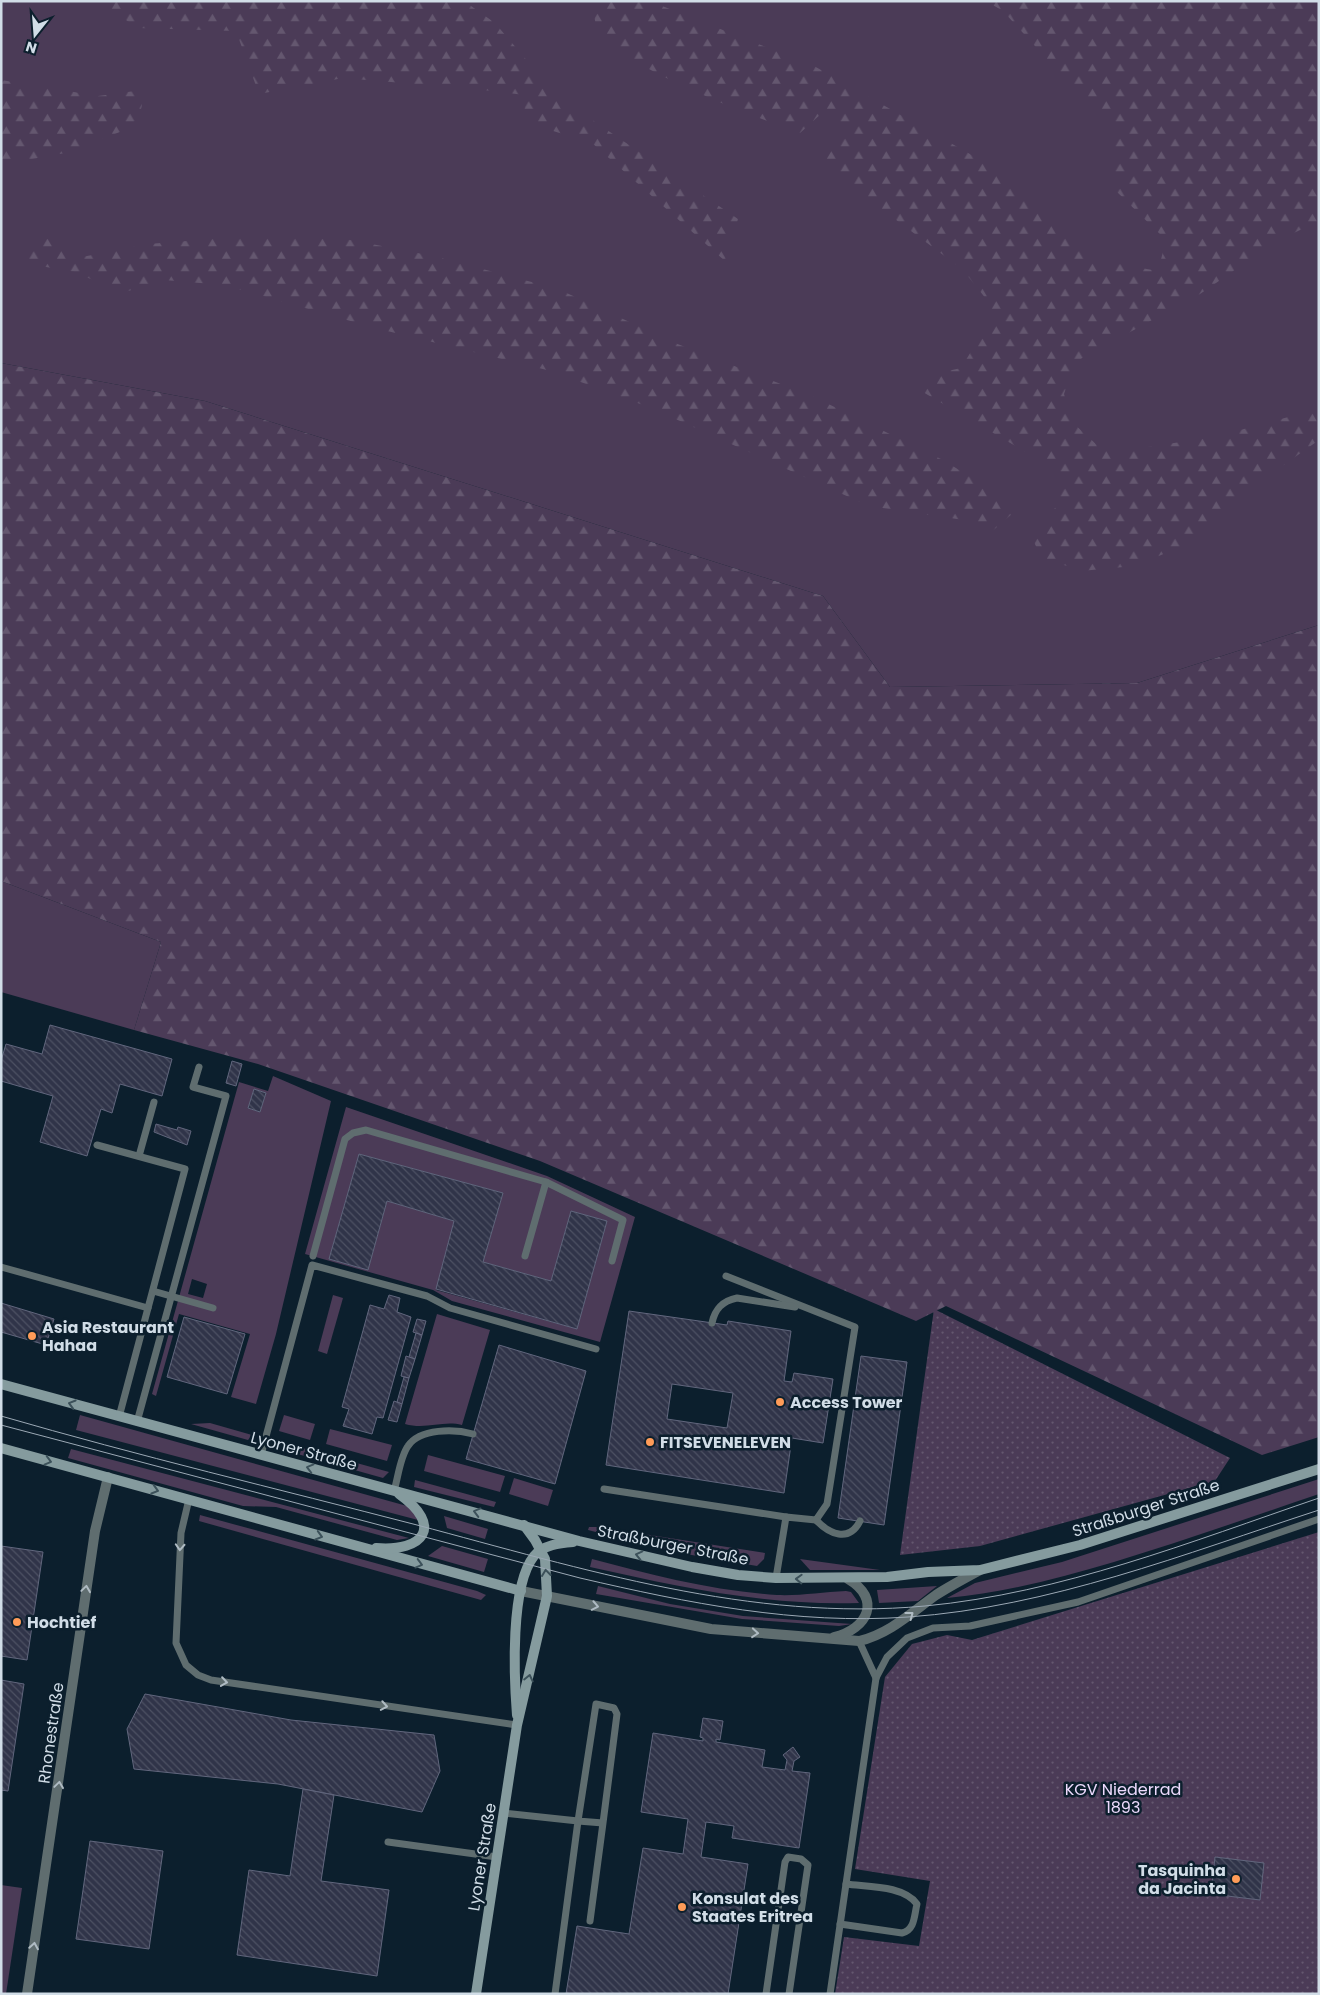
<svg xmlns="http://www.w3.org/2000/svg" width="1320" height="1995" viewBox="0 0 1320 1995" font-family="Poppins,sans-serif">
  <style>
    .green { fill: #4b3b57; fill-rule: evenodd }
    .forest { fill: url(#forest-firs) }
    .garden { fill: url(#garden-dots) }
    .building { fill: url(#building-back-hatch); stroke: #61667d; fill-rule: evenodd }
    .lines { fill: none; stroke-linecap: round; stroke-linejoin: round }
    .service { stroke: #5f6d6f; stroke-width: 7 }
    .minor { stroke: #5f6d6f; stroke-width: 10 }
    .secondary { stroke: #859b9e; stroke-width: 10 }
    .tram { stroke: #9ca9b5; stroke-width: 1 }
    .oneway { stroke: #3c515a }
    .oneway2 { stroke: #afbbc3 }
    .poi-dot { fill: #fe9b58; stroke: #0c1f2d; stroke-width: 2 }
    .labels { text-anchor: middle; dominant-baseline: central; stroke-width: 5; stroke-linejoin: round; paint-order: stroke }
    .poi-label { font-size: 16px; font-weight: bold; fill: #d1dde7; stroke: #0c1f2d; text-anchor: start }
    .street-label { font-size: 16px; fill: #d1dde7; stroke: #0c1f2d }
    .park-label { font-size: 16px; fill: #eddafd; stroke: #0c1f2d }
  </style>
  <defs>
    <pattern id="forest-firs" width="22" height="20" patternUnits="userSpaceOnUse" patternTransform="scale(1.25)"><rect width="22" height="20" fill="#4b3b57"/><path d="M5 1l3.5 6h-7zM16 11l3.5 6h-7z" fill="#64576f"/></pattern>
    <pattern id="garden-dots" width="8" height="8" patternUnits="userSpaceOnUse" patternTransform="scale(1.25)"><rect width="8" height="8" fill="#4b3b57"/><path d="M2 2h.1M6 6h.1" fill="none" stroke="#64576f" stroke-width="1.8" stroke-linecap="round"/></pattern>
    <pattern id="building-back-hatch" width="6" height="6" patternUnits="userSpaceOnUse" patternTransform="scale(1.25)"><rect width="6" height="6" fill="#303449"/><path d="M-1 5l2 2M0 0l6 6M5-1l2 2" fill="none" stroke="#4d5163"/></pattern>
  </defs>
  <rect width="100%" height="100%" fill="#0c1f2d"/>
  <g class="green">
    <path d="M 1,1 L 1319,1 L 1319,625 L 1137,683 L 890,687 L 823,596 L 205,401 L 1,363 Z"/>
    <path d="M 1,881 L 161,942 L 134,1030 L 1,992 Z"/>
    <path d="M 273,1076 L 331,1101 L 276,1334 L 256,1404 L 231,1397 L 250,1334 L 179,1314 L 156,1396 L 152,1394 L 239,1082 L 268,1091 ZM 254,1089 L 266,1093 L 260,1112 L 248,1108 ZM 192,1279 L 207,1284 L 203,1298 L 188,1294 Z"/>
    <path d="M 346,1107 L 547,1176 L 635,1217 L 600,1342 L 452,1301 L 433,1290 L 305,1254 ZM 359,1154 L 503,1193 L 483,1262 L 551,1281 L 571,1211 L 607,1221 L 577,1329 L 436,1290 L 454,1221 L 387,1201 L 368,1270 L 329,1259 Z"/>
    <path d="M 333,1295 L 343,1298 L 327,1354 L 318,1351 Z"/>
    <path d="M 437,1314 L 490,1330 L 462,1425 C 443,1420 426,1430 405,1424 Z"/>
    <path d="M 80,1415 L 407,1506 L 416,1513 L 418,1520 L 76,1430 Z"/>
    <path d="M 284,1415 L 315,1424 L 310,1440 L 279,1431 Z"/>
    <path d="M 210,1423 L 252,1435 L 248,1440 L 191,1424 Z"/>
    <path d="M 330,1429 L 392,1445 L 387,1461 L 326,1444 Z"/>
    <path d="M 274,1440 L 389,1472 L 383,1478 L 276,1448 Z"/>
    <path d="M 71,1449 L 409,1538 L 397,1540 L 276,1507 L 243,1506 L 68,1458 Z"/>
    <path d="M 428,1455 L 505,1476 L 500,1492 L 424,1471 Z"/>
    <path d="M 514,1478 L 553,1490 L 548,1506 L 509,1494 Z"/>
    <path d="M 1319,1479 L 1319,1494 C 1251,1517 1183,1541 1114,1562 C 1059,1578 1004,1593 947,1598 L 975,1583 L 1062,1562 Z"/>
    <path d="M 415,1480 L 496,1502 L 494,1507 L 414,1487 Z"/>
    <path d="M 200,1515 L 477,1591 L 486,1595 L 481,1600 L 199,1521 Z"/>
    <path d="M 444,1516 L 488,1529 L 485,1539 L 447,1528 Z"/>
    <path d="M 589,1527 L 599,1527 L 765,1553 L 764,1559 L 757,1566 L 674,1552 L 588,1530 Z"/>
    <path d="M 442,1546 L 488,1559 L 484,1572 L 428,1556 Z"/>
    <path d="M 592,1559 C 652,1575 714,1591 777,1595 C 800,1596 822,1592 846,1591 L 851,1592 L 859,1603 C 767,1606 679,1587 590,1567 Z"/>
    <path d="M 800,1559 L 880,1570 L 810,1570 Z"/>
    <path d="M 598,1586 L 670,1604 L 743,1616 L 852,1624 L 839,1626 L 742,1619 L 596,1594 Z"/>
    <path d="M 937,1586 L 918,1601 L 879,1603 L 877,1590 Z"/>
    <path d="M 1,1885 L 22,1888 L 6,1994 L 1,1994 Z"/>
  </g>
  <g class="forest">
    <path d="M 97,1 L 464,1 L 495,23 L 557,96 L 738,219 L 725,261 L 592,143 L 524,122 L 525,95 L 475,89 L 343,78 L 259,94 L 236,31 L 138,28 Z"/>
    <path d="M 591,1 L 652,2 L 814,66 L 993,167 L 1097,260 L 1158,271 L 1166,240 L 1115,190 L 1115,134 L 1003,11 L 986,1 L 1319,1 L 1319,221 L 1277,241 L 1200,294 L 1075,362 L 1064,394 L 1072,422 L 1097,445 L 1134,449 L 1214,437 L 1292,416 L 1319,402 L 1319,440 L 1247,491 L 1198,540 L 1134,566 L 1081,571 L 1041,557 L 1034,542 L 1037,529 L 1061,501 L 1053,468 L 916,388 L 930,375 L 961,368 L 988,324 L 987,300 L 962,269 L 821,164 L 847,131 L 822,113 L 800,133 C 732,109 659,79 599,40 Z"/>
    <path d="M 1,80 L 98,96 L 135,91 L 142,105 L 139,117 L 125,130 L 65,153 L 21,161 L 1,180 Z"/>
    <path d="M 41,235 L 82,257 L 148,244 L 253,236 L 351,240 L 433,256 L 558,289 L 675,343 L 812,396 L 943,460 L 1014,504 L 1012,514 L 990,533 L 964,520 L 869,506 L 651,408 L 551,371 L 375,328 L 224,285 L 164,280 L 122,293 L 75,272 L 23,263 Z"/>
    <path d="M 1,363 L 205,401 L 823,596 L 890,687 L 1137,683 L 1319,625 L 1319,1437 L 1262,1455 L 946,1306 L 916,1321 L 540,1161 L 258,1064 L 134,1030 L 161,942 L 1,881 Z"/>
  </g>
  <g class="garden">
    <path d="M 934,1309 L 1230,1458 L 1215,1481 L 980,1546 L 900,1555 Z"/>
    <path d="M 1319,1532 L 1319,1994 L 835,1994 L 844,1937 L 919,1946 L 930,1881 L 855,1869 L 885,1677 L 912,1644 L 947,1635 L 972,1640 Z"/>
  </g>
  <g class="building">
    <path d="M 50,1025 L 172,1059 L 162,1096 L 120,1084 L 112,1113 L 101,1109 L 87,1156 L 40,1142 L 53,1096 L 1,1081 L 1,1061 L 6,1044 L 42,1054 Z"/>
    <path d="M 232,1061 L 242,1064 L 236,1086 L 226,1083 Z"/>
    <path d="M 254,1089 L 266,1093 L 260,1112 L 248,1108 Z"/>
    <path d="M 156,1124 L 177,1130 L 178,1127 L 191,1131 L 187,1145 L 154,1132 Z"/>
    <path d="M 359,1154 L 503,1193 L 483,1262 L 551,1281 L 571,1211 L 607,1221 L 577,1329 L 436,1289 L 454,1221 L 387,1201 L 368,1270 L 329,1259 Z"/>
    <path d="M 389,1295 L 400,1298 L 397,1312 L 411,1317 L 383,1418 L 377,1417 L 372,1434 L 343,1426 L 349,1409 L 342,1407 L 370,1305 L 384,1309 Z"/>
    <path d="M 1,1303 L 54,1319 L 46,1345 L 1,1332 Z"/>
    <path d="M 629,1311 L 727,1325 L 728,1321 L 791,1331 L 784,1381 L 792,1382 L 794,1373 L 833,1379 L 823,1443 L 792,1438 L 784,1493 L 606,1465 ZM 672,1384 L 733,1393 L 727,1428 L 667,1419 Z"/>
    <path d="M 184,1317 L 245,1334 L 227,1394 L 167,1377 Z"/>
    <path d="M 417,1319 L 426,1321 L 422,1335 L 413,1332 Z"/>
    <path d="M 416,1333 L 422,1335 L 415,1359 L 409,1357 Z"/>
    <path d="M 499,1345 L 586,1371 L 555,1484 L 466,1459 Z"/>
    <path d="M 406,1356 L 415,1359 L 409,1378 L 401,1376 Z"/>
    <path d="M 861,1356 L 907,1362 L 884,1525 L 838,1518 Z"/>
    <path d="M 404,1377 L 409,1378 L 402,1404 L 397,1402 Z"/>
    <path d="M 394,1401 L 402,1404 L 397,1422 L 388,1420 Z"/>
    <path d="M 1,1546 L 43,1552 L 27,1660 L 1,1656 Z"/>
    <path d="M 1,1680 L 24,1684 L 8,1791 L 1,1790 Z"/>
    <path d="M 145,1694 L 291,1720 L 434,1735 L 440,1771 L 422,1812 L 278,1784 L 134,1769 L 127,1729 Z"/>
    <path d="M 703,1718 L 723,1721 L 720,1740 L 716,1739 L 716,1742 L 765,1750 L 762,1767 L 785,1770 L 787,1760 L 783,1755 L 793,1747 L 800,1757 L 794,1761 L 792,1771 L 810,1773 L 799,1848 L 732,1838 L 734,1826 L 706,1822 L 701,1857 L 748,1864 L 728,1994 L 566,1994 L 577,1926 L 629,1934 L 643,1848 L 683,1854 L 688,1819 L 641,1812 L 653,1733 L 703,1741 L 703,1738 L 700,1737 Z"/>
    <path d="M 303,1789 L 334,1795 L 321,1881 L 389,1890 L 377,1976 L 237,1955 L 249,1870 L 290,1876 Z"/>
    <path d="M 90,1841 L 163,1851 L 149,1949 L 76,1939 Z"/>
    <path d="M 1215,1857 L 1264,1863 L 1260,1900 L 1211,1894 Z"/>
  </g>
  <g class="lines">
    <g class="service">
      <path d="M 97,1145 L 185,1169 L 119,1417"/>
      <path d="M 139,1156 L 154,1102"/>
      <path d="M 313,1256 L 345,1139 L 353,1133 L 366,1130 L 546,1182 L 623,1220 L 612,1261"/>
      <path d="M 525,1256 L 546,1182"/>
      <path d="M 1,1267 L 148,1308"/>
      <path d="M 726,1276 L 855,1327 L 827,1504 L 816,1520 L 786,1517 L 776,1578"/>
      <path d="M 153,1291 L 213,1308"/>
      <path d="M 712,1323 C 715,1309 722,1301 737,1298 L 795,1307"/>
      <path d="M 137,1422 L 226,1096 L 193,1087 L 199,1067"/>
      <path d="M 261,1455 L 312,1265 L 427,1296 L 450,1308 L 596,1349"/>
      <path d="M 604,1489 L 786,1517"/>
      <path d="M 394,1491 C 398,1478 400,1457 408,1446 C 420,1428 455,1429 473,1434"/>
      <path d="M 189,1499 L 181,1533 L 176,1643 L 186,1665 L 198,1675 L 211,1680 L 517,1725"/>
      <path d="M 816,1520 C 829,1534 849,1543 860,1521"/>
      <path d="M 859,1641 L 876,1678"/>
      <path d="M 504,1813 L 578,1821 L 555,1994"/>
      <path d="M 388,1842 L 497,1857"/>
      <path d="M 590,1921 L 603,1823 L 578,1821 L 596,1704 L 614,1708 L 617,1714 L 603,1823"/>
      <path d="M 840,1924 L 902,1933 C 915,1930 914,1916 917,1904 C 903,1885 867,1887 846,1884"/>
      <path d="M 766,1994 L 785,1862 L 788,1857 L 801,1859 L 808,1865 L 789,1994"/>
      <path d="M 830,1994 L 876,1678 L 887,1657 L 907,1638 L 933,1628 L 970,1626 L 1078,1602 L 1319,1519"/>
    </g>
    <g class="minor">
      <path d="M 521,1591 L 711,1629 L 859,1641 C 889,1634 911,1613 936,1595 C 950,1586 965,1578 980,1570"/>
      <path d="M 834,1637 C 868,1629 882,1599 848,1579"/>
      <path d="M 27,1994 L 95,1531 L 108,1477"/>
    </g>
    <g class="secondary">
      <path d="M 1,1384 L 579,1541 L 692,1567 L 738,1575 L 776,1578 L 887,1577 L 928,1572 L 980,1570 L 1080,1545 L 1319,1469"/>
      <path d="M 1,1448 L 521,1591"/>
      <path d="M 376,1548 C 424,1552 444,1526 399,1494"/>
      <path d="M 517,1715 C 514,1677 510,1586 534,1556 C 543,1545 560,1543 573,1542"/>
      <path d="M 476,1994 L 517,1725 L 547,1596 L 545,1559 L 535,1540 L 524,1525"/>
    </g>
    <g class="tram">
      <path d="M 1,1416 C 139,1456 278,1489 417,1525 C 583,1569 751,1622 925,1606 C 1062,1593 1190,1542 1319,1498"/>
      <path d="M 1,1425 L 580,1578 C 688,1603 796,1625 908,1617 C 1050,1607 1184,1554 1319,1510"/>
    </g>
  </g>
  <defs><path id="oneway-chevron" d="M-2-3.5L2.5 0L-2 3.5" fill="none" stroke-width="1.6" stroke-linecap="round" stroke-linejoin="round" transform="scale(1.25)"/></defs>
  <g class="oneway">
    <use href="#oneway-chevron" transform="translate(72 1404) rotate(-164)"/>
    <use href="#oneway-chevron" transform="translate(48 1461) rotate(15)"/>
    <use href="#oneway-chevron" transform="translate(310 1468) rotate(-165)"/>
    <use href="#oneway-chevron" transform="translate(155 1490) rotate(16)"/>
    <use href="#oneway-chevron" transform="translate(477 1512) rotate(-165)"/>
    <use href="#oneway-chevron" transform="translate(319 1536) rotate(16)"/>
    <use href="#oneway-chevron" transform="translate(639 1555) rotate(-167)"/>
    <use href="#oneway-chevron" transform="translate(419 1564) rotate(15)"/>
    <use href="#oneway-chevron" transform="translate(546 1573) rotate(-97)"/>
    <use href="#oneway-chevron" transform="translate(799 1579) rotate(-178)"/>
    <use href="#oneway-chevron" transform="translate(529 1678) rotate(-77)"/>
  </g>
  <g class="oneway2">
    <use href="#oneway-chevron" transform="translate(180 1547) rotate(93)"/>
    <use href="#oneway-chevron" transform="translate(86 1589) rotate(-82)"/>
    <use href="#oneway-chevron" transform="translate(595 1606) rotate(11)"/>
    <use href="#oneway-chevron" transform="translate(910 1615) rotate(-37)"/>
    <use href="#oneway-chevron" transform="translate(755 1633) rotate(5)"/>
    <use href="#oneway-chevron" transform="translate(224 1682) rotate(8)"/>
    <use href="#oneway-chevron" transform="translate(384 1706) rotate(10)"/>
    <use href="#oneway-chevron" transform="translate(59 1785) rotate(-82)"/>
    <use href="#oneway-chevron" transform="translate(34 1946) rotate(-81)"/>
  </g>
  <g class="poi-dot">
    <circle cx="32" cy="1336" r="5"/>
    <circle cx="780" cy="1402" r="5"/>
    <circle cx="650" cy="1442" r="5"/>
    <circle cx="17" cy="1622" r="5"/>
    <circle cx="1236" cy="1879" r="5"/>
    <circle cx="682" cy="1907" r="5"/>
  </g>
  <g class="labels">
    <g class="poi-label">
      <text x="42" y="1327">Asia Restaurant<tspan x="42" dy="18">Hahaa</tspan></text>
      <text x="790" y="1402">Access Tower</text>
      <text x="660" y="1442">FITSEVENELEVEN</text>
      <text x="27" y="1622">Hochtief</text>
      <text x="1226" y="1870" text-anchor="end">Tasquinha<tspan x="1226" dy="18">da Jacinta</tspan></text>
      <text x="692" y="1898">Konsulat des<tspan x="692" dy="18">Staates Eritrea</tspan></text>
    </g>
    <g class="street-label">
      <text transform="translate(304 1451) rotate(15)">Lyoner Straße</text>
      <text transform="translate(1146 1508) rotate(-18)">Straßburger Straße</text>
      <text transform="translate(673 1545) rotate(11)">Straßburger Straße</text>
      <text transform="translate(51 1733) rotate(-82)">Rhonestraße</text>
      <text transform="translate(482 1857) rotate(-81)">Lyoner Straße</text>
    </g>
    <g class="park-label">
      <text x="1123" y="1789">KGV Niederrad<tspan x="1123" dy="18">1893</tspan></text>
    </g>
  </g>
  <rect width="1320" height="1995" fill="none" stroke="#d1dde7" stroke-width="5"/>
  <g transform="translate(35 35) rotate(197)" stroke="#0c1f2d" stroke-width="4" paint-order="stroke">
  <path d="M0-4L9 19L0 12L-9 19Z" fill="#d1dde7"/>
  <text y="-8" font-size="14" font-weight="bold" text-anchor="middle" fill="#d1dde7">N</text>
  </g>
</svg>
